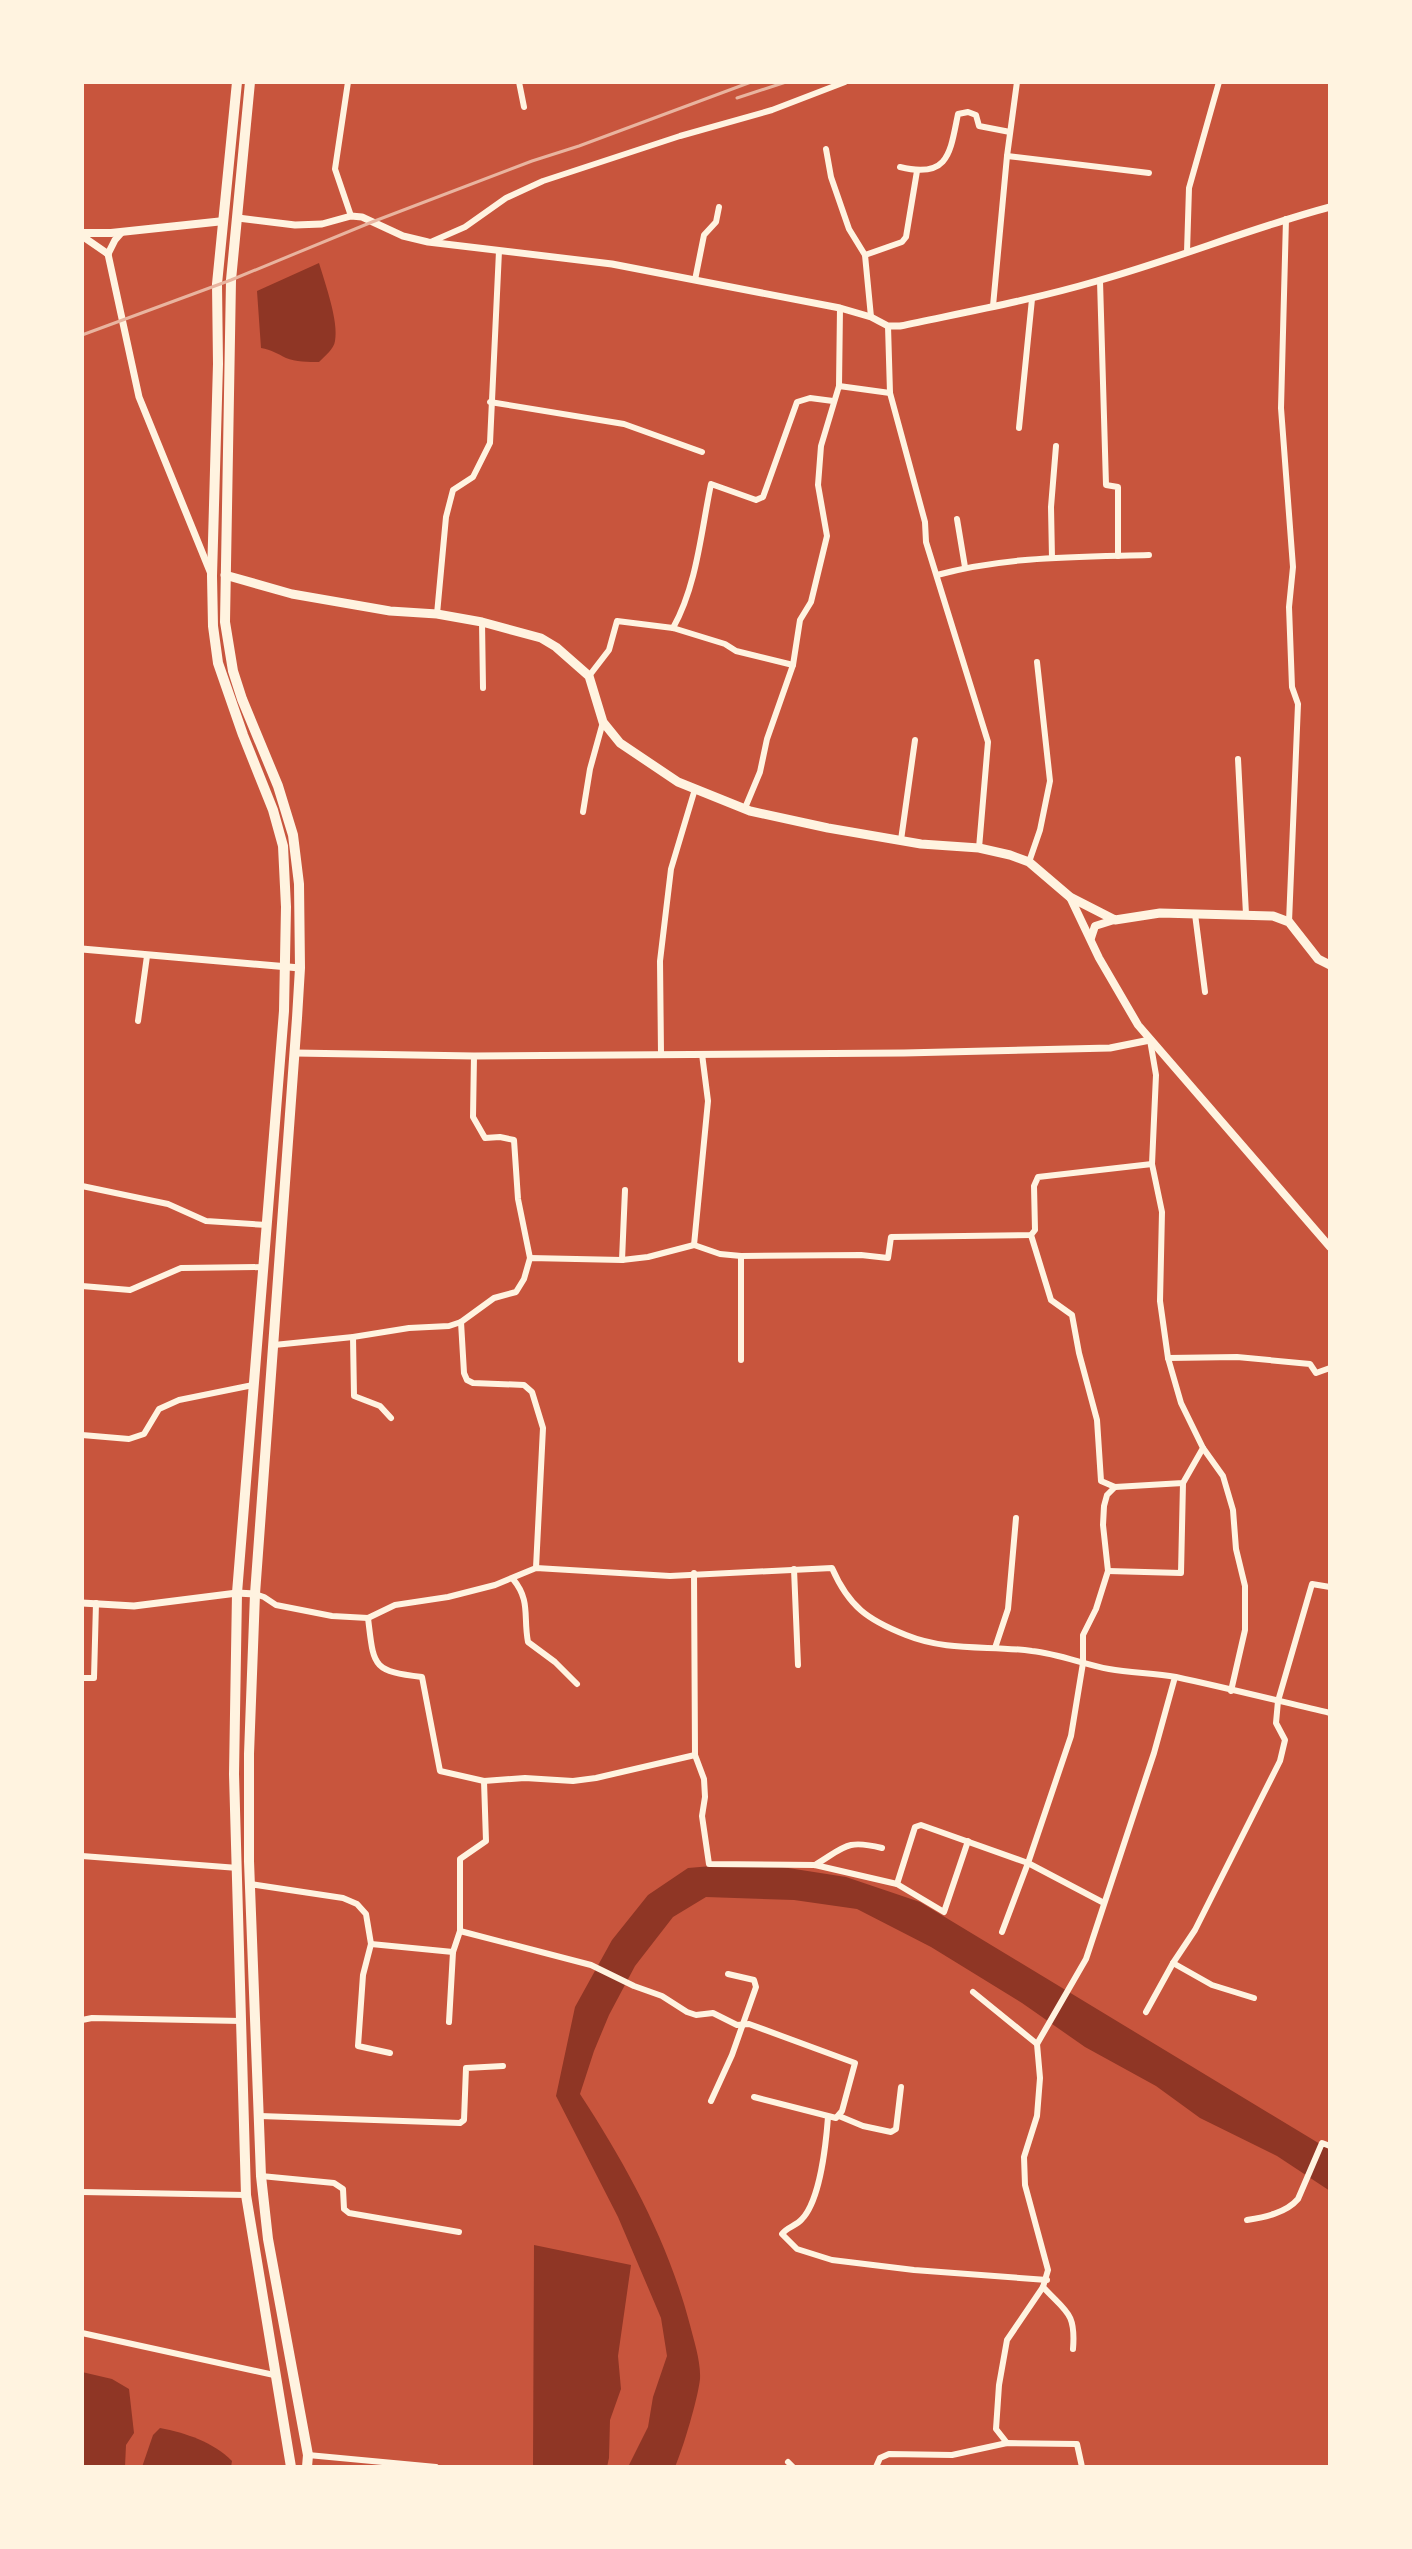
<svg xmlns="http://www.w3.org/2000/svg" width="1412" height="2549" viewBox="0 0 1412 2549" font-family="Inter,sans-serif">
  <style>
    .water { fill: #8f3625 }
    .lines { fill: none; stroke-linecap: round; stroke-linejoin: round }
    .minor { stroke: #fff3e0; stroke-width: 6 }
    .tertiary { stroke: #fff3e0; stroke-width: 7 }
    .secondary { stroke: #fff3e0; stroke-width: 8 }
    .primary { stroke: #fff3e0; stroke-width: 9 }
    .trunk { stroke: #fff3e0; stroke-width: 10 }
    .rail { stroke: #e9b49f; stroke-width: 3 }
  </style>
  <rect width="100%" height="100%" fill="#c8553d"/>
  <g class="water">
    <path d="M 319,263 C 325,283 339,322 335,341 C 334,349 325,356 319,362 C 309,362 295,362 286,358 C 276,353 272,350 261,348 L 257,291 Z"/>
    <path d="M 736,1864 L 769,1865 L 846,1877 L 920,1902 L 1330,2150 L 1330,2191 L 1277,2156 L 1200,2118 L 1156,2086 L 1085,2047 L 1022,2003 L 931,1947 L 857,1909 L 794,1900 L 706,1897 L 673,1917 L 635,1966 L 609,2015 L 594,2051 L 580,2094 C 627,2166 668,2241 690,2325 C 694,2341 701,2362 700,2379 C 698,2398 683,2449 675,2467 L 628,2467 L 648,2427 L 653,2397 L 667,2356 L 661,2318 L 618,2217 L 556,2096 L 575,2007 L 612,1940 L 648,1895 L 688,1868 Z"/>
    <path d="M 534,2245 L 631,2265 L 618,2356 L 621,2389 L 610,2420 L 609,2458 L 607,2467 L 533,2467 Z"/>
    <path d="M 82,2372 L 112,2379 L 129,2389 L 134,2433 L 126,2445 L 125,2467 L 82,2467 Z"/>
    <path d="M 160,2428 C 186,2433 213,2442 232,2461 L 231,2467 L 142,2467 L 153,2435 Z"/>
  </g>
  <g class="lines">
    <g class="minor">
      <path d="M 348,82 L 335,169 L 351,216"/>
      <path d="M 519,82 L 524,107"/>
      <path d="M 826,149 L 831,177 L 849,229 L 865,255 L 871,317"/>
      <path d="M 1007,156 L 1149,173"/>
      <path d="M 900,167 C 949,179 950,153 958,114 L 968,112 L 976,115 L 979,126 L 1010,132"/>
      <path d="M 1286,219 L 1281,408 L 1293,567 L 1289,607 L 1292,687 L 1298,704 L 1289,922"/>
      <path d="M 433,241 L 465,227 L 506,198 L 543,181 L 680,136 L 772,110 L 845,82"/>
      <path d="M 1187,252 L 1189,188 L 1219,82"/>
      <path d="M 865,255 L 902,242 L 906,237 L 917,171"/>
      <path d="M 695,280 L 704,235 L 716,222 L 719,207"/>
      <path d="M 1100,281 L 1106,485 L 1118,487 L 1118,556"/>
      <path d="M 993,306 L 1007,156 L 1017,82"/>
      <path d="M 888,326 L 890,393 L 925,522 L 926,542 L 988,742 L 979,848"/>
      <path d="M 839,386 L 840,308"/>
      <path d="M 490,402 L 624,424 L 702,452"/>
      <path d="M 1019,428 L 1032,299"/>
      <path d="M 957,519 L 965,567"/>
      <path d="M 1052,558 L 1051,507 L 1056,446"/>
      <path d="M 937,575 C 1006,556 1079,557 1149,555"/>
      <path d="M 437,614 L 446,517 L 453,490 L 473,477 L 490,443 L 499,251"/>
      <path d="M 482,622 L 483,688"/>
      <path d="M 673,628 C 697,585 701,532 711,484 L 756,500 L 763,497 L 797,402 L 810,398 L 833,401"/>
      <path d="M 589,676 L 609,650 L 617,621 L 673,628 L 725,644 L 736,651 L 793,665"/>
      <path d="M 1238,759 L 1246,914"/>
      <path d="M 745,808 L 760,772 L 767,739 L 793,665 L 800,620 L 811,602 L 827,536 L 818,485 L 821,446 L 839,386 L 890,393"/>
      <path d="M 583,812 L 590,769 L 603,722"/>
      <path d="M 901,840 L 915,740"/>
      <path d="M 1029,862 L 1040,830 L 1050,781 L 1037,662"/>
      <path d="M 1195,914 L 1205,992"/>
      <path d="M 138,1021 L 147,956"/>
      <path d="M 661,1053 L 660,961 L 671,869 L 695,789"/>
      <path d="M 474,1056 L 473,1117 L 485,1138 L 500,1137 L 514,1140 L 518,1199 L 530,1258"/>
      <path d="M 82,1186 L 168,1204 L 206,1221 L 267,1225"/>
      <path d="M 1031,1235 L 1051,1300 L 1072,1315 L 1079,1353 L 1097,1420 L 1101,1481 L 1115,1487"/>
      <path d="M 694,1245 L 720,1254 L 741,1256 L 861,1255 L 888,1258 L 891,1237 L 1031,1235 L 1035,1230 L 1034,1186 L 1038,1177 L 1152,1164"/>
      <path d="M 694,1245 L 708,1101 L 702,1054"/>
      <path d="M 741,1256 L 741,1360"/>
      <path d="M 622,1260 L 625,1190"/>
      <path d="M 82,1286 L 130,1290 L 181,1268 L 265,1267"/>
      <path d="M 461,1322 L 464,1373 L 467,1380 L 473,1383 L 524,1385 L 532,1392 L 543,1428 L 536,1568"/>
      <path d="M 353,1337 L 354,1396 L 380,1406 L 391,1418"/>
      <path d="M 274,1345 L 353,1337 L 409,1328 L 449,1326 L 461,1322 L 494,1298 L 516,1292 L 524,1279 L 530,1258 L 622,1260 L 648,1257 L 694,1245"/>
      <path d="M 1168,1358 L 1237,1357 L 1310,1364 L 1316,1373 L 1330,1368"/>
      <path d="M 82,1435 L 129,1439 L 144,1434 L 159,1409 L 179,1400 L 253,1385"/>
      <path d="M 1203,1448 L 1223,1476 L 1233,1510 L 1236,1549 L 1245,1586 L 1245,1630 L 1231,1691"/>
      <path d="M 794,1569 L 798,1665"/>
      <path d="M 1108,1571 L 1181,1573 L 1183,1483"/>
      <path d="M 694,1573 L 695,1755 L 704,1779 L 705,1797 L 702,1816 L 709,1864 L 815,1865 L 897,1884 L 944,1912 L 968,1841"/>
      <path d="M 513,1579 C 531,1601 523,1616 528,1642 L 555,1662 L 577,1684"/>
      <path d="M 255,1594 L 264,1597 L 276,1605 L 332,1616 L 368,1618 L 395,1605 L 448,1597 L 495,1585 L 536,1568 L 670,1576 L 832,1568 C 849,1607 868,1620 906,1635 C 948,1652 989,1645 1032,1651 C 1059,1654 1083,1664 1109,1669 C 1131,1673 1154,1673 1176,1677 C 1227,1688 1279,1701 1330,1713"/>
      <path d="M 368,1618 C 374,1666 371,1671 422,1677 L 440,1771 L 484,1781 L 525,1778 L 573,1781 L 596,1778 L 695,1755"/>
      <path d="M 995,1648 L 1008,1609 L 1016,1518"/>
      <path d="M 82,1678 L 94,1678 L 96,1603"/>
      <path d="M 82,1856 L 238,1868"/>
      <path d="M 815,1865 C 845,1847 846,1839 882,1848"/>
      <path d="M 250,1884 L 343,1898 L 357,1904 L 366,1914 L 371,1944 L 363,1975 L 358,2046 L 390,2053"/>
      <path d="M 897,1884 L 915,1827 L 921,1825 L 1028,1863 L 1104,1903"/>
      <path d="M 460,1931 L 591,1965 L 634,1986 L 662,1996 L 687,2012 L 696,2015 L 713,2013 L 737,2025 L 749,2024 L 855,2063 L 842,2111 L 836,2118 L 754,2097"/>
      <path d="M 1002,1932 L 1028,1863 L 1071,1736 L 1083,1663 L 1083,1635 L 1096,1609 L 1108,1571 L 1103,1525 L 1104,1506 L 1107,1495 L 1115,1487 L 1183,1483 L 1203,1448 L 1181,1403 L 1168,1358 L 1160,1301 L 1162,1212 L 1152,1164 L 1156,1075 L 1150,1040"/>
      <path d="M 371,1944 L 453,1952"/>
      <path d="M 1173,1963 L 1212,1985 L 1254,1998"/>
      <path d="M 973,1992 L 1037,2044"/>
      <path d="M 1146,2012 L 1173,1963 L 1195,1930 L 1280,1761 L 1285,1740 L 1276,1723 L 1278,1701 L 1312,1584 L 1330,1587"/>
      <path d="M 82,2020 L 92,2018 L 241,2021"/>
      <path d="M 449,2022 L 453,1952 L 460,1931 L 460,1859 L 486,1841 L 484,1781"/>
      <path d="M 711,2101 L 732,2055 L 756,1987 L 754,1980 L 728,1974"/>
      <path d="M 260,2116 L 460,2123 L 464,2120 L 466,2068 L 503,2066"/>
      <path d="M 839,2116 L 863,2126 L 891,2132 L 896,2129 L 901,2087"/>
      <path d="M 828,2117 C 826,2144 820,2200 802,2219 C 796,2226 787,2227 782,2234 L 797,2249 L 832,2260 L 914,2270 L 1047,2280"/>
      <path d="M 261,2176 L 334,2183 L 343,2189 L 344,2209 L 349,2213 L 459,2232"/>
      <path d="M 82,2192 L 246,2195"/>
      <path d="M 1247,2220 C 1265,2217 1286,2213 1298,2199 L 1322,2143 L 1330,2146"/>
      <path d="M 1043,2287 C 1066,2312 1076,2312 1073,2349"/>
      <path d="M 82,2333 L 274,2375"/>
      <path d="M 1007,2443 L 996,2429 L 999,2385 L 1007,2340 L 1043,2287 L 1048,2270 L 1025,2185 L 1024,2157 L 1037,2116 L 1040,2078 L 1037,2044 L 1086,1959 L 1154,1753 L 1175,1677"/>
      <path d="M 308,2455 L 436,2467"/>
      <path d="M 788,2462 L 793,2467"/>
      <path d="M 876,2467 L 880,2458 L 889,2454 L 952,2455 L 1007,2443 L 1077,2444 L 1082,2467"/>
    </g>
    <g class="tertiary">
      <path d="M 238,218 L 295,225 L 322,224 L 351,216 L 362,217 L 403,236 L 428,242 L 612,264 L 840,308 L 871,317 L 888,326 L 900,326 C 966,312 1032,300 1097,281 C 1176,259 1251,228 1330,207"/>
      <path d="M 82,236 L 108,254"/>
      <path d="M 108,254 L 139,397 L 211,574"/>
      <path d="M 108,254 L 115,240 L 122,232"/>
      <path d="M 82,949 L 300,968"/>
      <path d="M 295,1053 L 474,1056 L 904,1053 L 1110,1048 L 1150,1040"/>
      <path d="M 82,1603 L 134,1606 L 237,1593 L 255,1594"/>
    </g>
    <g class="secondary">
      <path d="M 82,233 L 111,233 L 224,221"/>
      <path d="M 1070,897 L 1099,958 L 1138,1025 L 1330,1247"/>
      <path d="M 1091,938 L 1095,926 L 1114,920"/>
    </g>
    <path class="primary" d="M 225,575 L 292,594 L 390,611 L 437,614 L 482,622 L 541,638 L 556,647 L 589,676 L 603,722 L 620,743 L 678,782 L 750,811 L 828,828 L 921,844 L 979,848 L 1010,855 L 1029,862 L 1070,897 L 1115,920 L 1160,913 L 1273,916 L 1289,922 L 1318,959 L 1330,965"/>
    <g class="trunk">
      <path d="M 237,82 L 217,284 L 218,364 L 212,576 L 213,626 L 218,663 L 243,735 L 273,810 L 283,846 L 286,907 L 284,1011 L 237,1593 L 234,1774 L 246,2195 L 291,2467"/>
      <path d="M 250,82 L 231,280 L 225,622 L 233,671 L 242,699 L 278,786 L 293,835 L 299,884 L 300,968 L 297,1018 L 255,1594 L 249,1754 L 249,1861 L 261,2176 L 268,2239 L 308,2455 L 307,2467"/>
    </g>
    <g class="rail">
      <path d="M 737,98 L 786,82"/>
      <path d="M 82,335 L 231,280 L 372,222 L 532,161 L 579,146 L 751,82"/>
    </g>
  </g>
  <rect width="1412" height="2549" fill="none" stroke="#fff3e0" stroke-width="168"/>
</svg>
